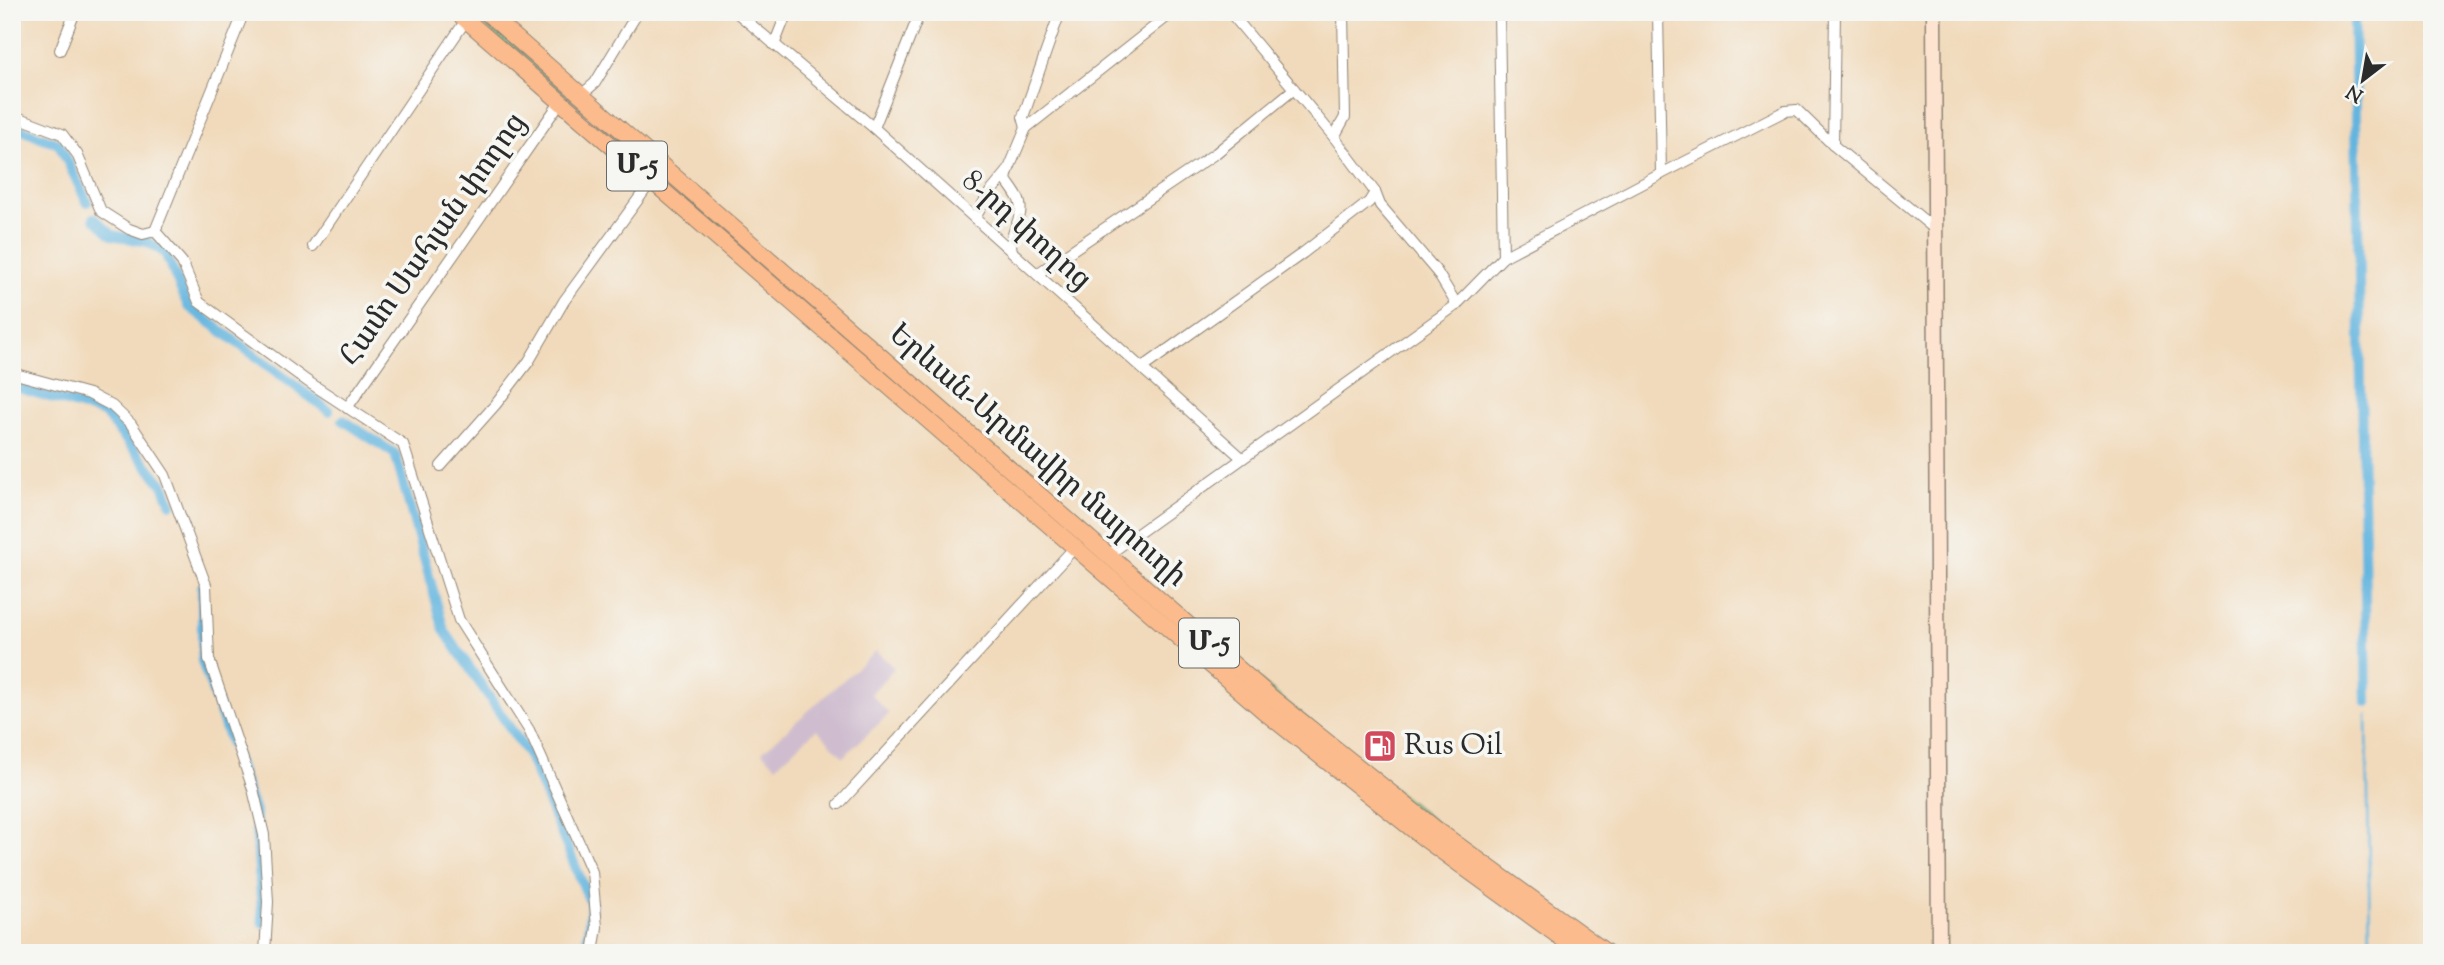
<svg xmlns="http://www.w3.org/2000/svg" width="2444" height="965" viewBox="0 0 2444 965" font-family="'Sorts Mill Goudy','Noto Serif Armenian',serif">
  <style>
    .industrial { fill: #cfbdcf }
    .green { fill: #88d695; stroke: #5a8060; stroke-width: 2 }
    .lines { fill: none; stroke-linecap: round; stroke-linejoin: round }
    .stream { stroke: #64b5df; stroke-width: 2.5 }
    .canal { stroke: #64b5df; stroke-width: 10 }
    .minor-casing { stroke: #8e8273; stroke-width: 12 }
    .secondary-casing { stroke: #8e8273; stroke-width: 17 }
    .trunk-casing { stroke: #8e8273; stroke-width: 18 }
    .minor { stroke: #fff; stroke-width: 10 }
    .secondary { stroke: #fde4d1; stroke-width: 14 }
    .trunk { stroke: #fbbb8c; stroke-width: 16 }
    .labels { text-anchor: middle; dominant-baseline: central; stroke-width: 7; stroke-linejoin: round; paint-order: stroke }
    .shield { fill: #f6f6f2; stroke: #686867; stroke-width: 2 }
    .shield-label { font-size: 28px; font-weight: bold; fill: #2b2b2b }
    .street-label { font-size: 30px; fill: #2b2b2b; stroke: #f6f6f2 }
    .poi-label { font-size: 30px; fill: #2b2b2b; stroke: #f6f6f2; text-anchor: start }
  </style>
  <rect width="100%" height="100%" fill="#f6f6f2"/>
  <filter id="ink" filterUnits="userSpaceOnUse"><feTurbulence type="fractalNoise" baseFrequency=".0143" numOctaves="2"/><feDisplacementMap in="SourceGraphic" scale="14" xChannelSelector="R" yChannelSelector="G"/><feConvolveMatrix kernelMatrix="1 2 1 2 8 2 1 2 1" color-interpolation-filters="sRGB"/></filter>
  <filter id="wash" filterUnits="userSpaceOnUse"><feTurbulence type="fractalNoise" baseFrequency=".00686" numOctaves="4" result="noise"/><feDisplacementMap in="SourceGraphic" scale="28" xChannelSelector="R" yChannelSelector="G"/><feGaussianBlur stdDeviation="1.57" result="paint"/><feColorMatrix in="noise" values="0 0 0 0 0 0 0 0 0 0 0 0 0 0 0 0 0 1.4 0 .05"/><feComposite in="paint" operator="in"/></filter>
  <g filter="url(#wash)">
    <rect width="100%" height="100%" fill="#f1dabb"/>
    <path class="industrial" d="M 876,651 L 894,668 L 871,694 L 889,714 L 843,757 L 817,729 L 776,766 L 762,752 Z"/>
    <path class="green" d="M 469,12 L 476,12 L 1042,505 L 1597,953 L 1589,953 L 1307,740 Z"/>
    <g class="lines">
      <path class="stream" d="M 2367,716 L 2370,953"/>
      <g class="canal">
        <path d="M 2354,12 L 2367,703"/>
        <path d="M 12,126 L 59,144 L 87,202"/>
        <path d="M 94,218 L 112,235 L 148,242 L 165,253 L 188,306 L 329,411"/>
        <path d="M 12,386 L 104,413 L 163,485 L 171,504"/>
        <path d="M 343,420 L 395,454 L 444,630 L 529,756 L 591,904 L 586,953"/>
        <path d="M 202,587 L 202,661 L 255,812 L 263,923"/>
      </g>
    </g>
  </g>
  <g filter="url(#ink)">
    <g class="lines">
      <defs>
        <g id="minor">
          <path d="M 736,12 L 874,128 L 1242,458"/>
          <path d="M 1230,12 L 1334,137 L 1375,192 L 1380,205 L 1437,272 L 1457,305"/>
          <path d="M 1658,12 L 1661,174 L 1785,111 L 1797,110 L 1833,145 L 1937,231"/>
          <path d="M 774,45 L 787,12"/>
          <path d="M 60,50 L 75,12"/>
          <path d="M 580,96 L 595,83 L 638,12"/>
          <path d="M 12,115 L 62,134 L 77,154 L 101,211 L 129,229 L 143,234 L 155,231"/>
          <path d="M 874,128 L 920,12"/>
          <path d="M 1026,128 L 1023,117 L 1060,12"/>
          <path d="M 1334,137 L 1345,117 L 1343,12"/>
          <path d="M 1833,145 L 1835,12"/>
          <path d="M 1008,171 L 1006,180 C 1010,186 1016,193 1019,200 C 1026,218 1007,233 1012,251"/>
          <path d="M 975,218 L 988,195 L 1008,171 L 1026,128 L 1173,12"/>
          <path d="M 155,231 L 182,262 L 199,302 L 307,381 L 403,444 L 459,620 L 529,730 L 592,872 L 597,927 L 593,953"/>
          <path d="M 155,231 L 244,12"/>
          <path d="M 313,246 L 466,20"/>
          <path d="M 1503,257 L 1661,174"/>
          <path d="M 1037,274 L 1216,153 L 1294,89"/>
          <path d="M 1142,368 L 1303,253 L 1369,202 L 1375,192"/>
          <path d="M 12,373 L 89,394 L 112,406 L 131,424 L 165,475 L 206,585 L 209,659 L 253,789 L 264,835 L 268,902 L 265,953"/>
          <path d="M 347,408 L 561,101"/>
          <path d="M 441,466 L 496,404 L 529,361 L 564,301 L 653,179"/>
          <path d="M 1108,555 L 1455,306 L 1503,257 L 1499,12"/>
          <path d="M 839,804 L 1076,546"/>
        </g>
        <path id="secondary" d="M 1934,12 L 1939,953"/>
        <g id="trunk">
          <path d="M 457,12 L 1266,713 L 1425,839 L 1582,953"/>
          <path d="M 486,12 L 1272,698 L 1437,830 L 1607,953"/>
        </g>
      </defs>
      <use href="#minor" class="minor-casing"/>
      <use href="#secondary" class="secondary-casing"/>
      <use href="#trunk" class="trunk-casing"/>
      <use href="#minor" class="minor"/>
      <use href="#secondary" class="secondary"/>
      <use href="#trunk" class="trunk"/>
    </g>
  </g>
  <defs>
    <symbol id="fuel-square" viewBox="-11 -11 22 22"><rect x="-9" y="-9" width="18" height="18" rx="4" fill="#d1495b" stroke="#f6f6f2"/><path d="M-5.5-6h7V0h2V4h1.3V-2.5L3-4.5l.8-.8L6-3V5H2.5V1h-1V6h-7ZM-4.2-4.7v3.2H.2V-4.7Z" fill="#fff"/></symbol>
  </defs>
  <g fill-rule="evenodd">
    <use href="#fuel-square" x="1361" y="727" width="38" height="38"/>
  </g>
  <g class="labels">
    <g class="shield">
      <rect x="607" y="141.5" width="60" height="49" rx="5"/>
      <rect x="1179" y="618.5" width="60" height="49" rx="5"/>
    </g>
    <g class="shield-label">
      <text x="637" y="166">Մ-5</text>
      <text x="1209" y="643">Մ-5</text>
    </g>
    <g class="street-label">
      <text transform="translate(1026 231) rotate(42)">8-րդ փողոց</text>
      <text transform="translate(434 240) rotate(-55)">Համո Սահյան փողոց</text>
      <text transform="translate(1037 456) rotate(41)">Երևան-Արմավիր մայրուղի</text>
    </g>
    <g class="poi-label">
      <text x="1404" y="746">Rus Oil</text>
    </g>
  </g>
  <rect width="2444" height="965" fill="none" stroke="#f6f6f2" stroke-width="42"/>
  <g transform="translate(2363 80) rotate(211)" stroke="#f6f6f2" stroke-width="5" paint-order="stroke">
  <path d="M0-5L12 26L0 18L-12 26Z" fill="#2b2b2b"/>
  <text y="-10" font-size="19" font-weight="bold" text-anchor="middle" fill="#2b2b2b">N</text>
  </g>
</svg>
